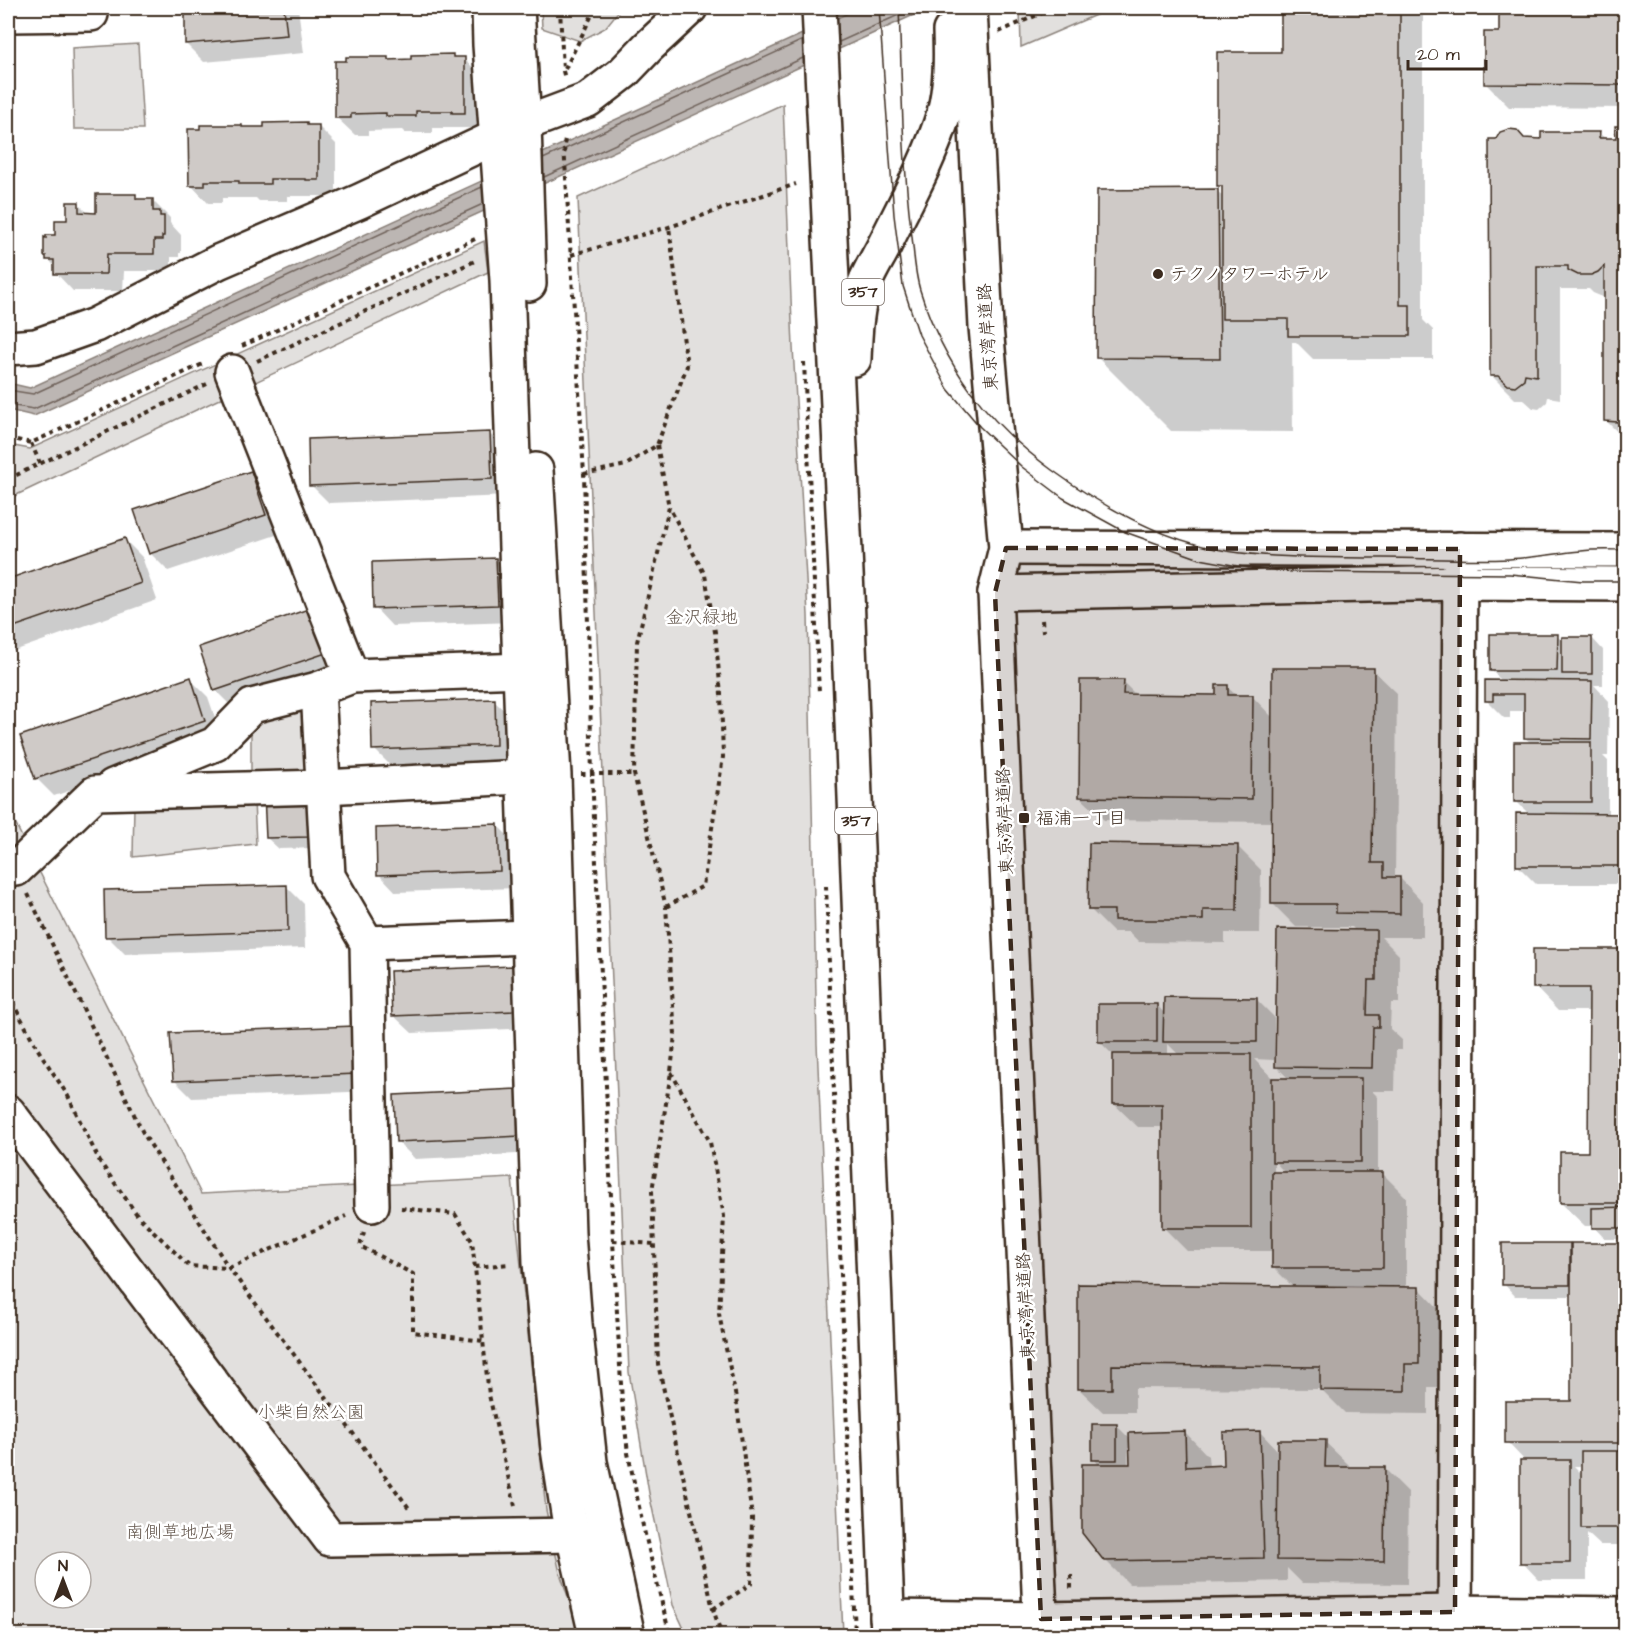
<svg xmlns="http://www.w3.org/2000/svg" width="1633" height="1643" viewBox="0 0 1633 1643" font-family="'Architects Daughter','Klee One',sans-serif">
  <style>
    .green { fill: #e2e0de; stroke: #8e857e; stroke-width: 1.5; fill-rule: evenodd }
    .water { fill: #bcb6b3; stroke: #887e77; stroke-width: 1.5 }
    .shadow { fill: #0003; fill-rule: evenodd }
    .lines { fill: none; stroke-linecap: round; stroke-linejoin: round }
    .shore { stroke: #6f625a; stroke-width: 1.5 }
    .building { fill: #cfcac7; stroke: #3b2a1e; stroke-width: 1.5 }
    .minor-casing { stroke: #3b2a1e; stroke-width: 38 }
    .highway-casing { stroke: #3b2a1e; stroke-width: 38 }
    .path { stroke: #3b2a1e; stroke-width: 4; stroke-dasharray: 4.5 4.5; stroke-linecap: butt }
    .minor { stroke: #fff; stroke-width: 33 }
    .highway { stroke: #fff; stroke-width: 33 }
    .tram { stroke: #3b2a1e; stroke-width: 1.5 }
    .marked { fill: #3b2a1e; fill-opacity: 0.2; stroke: #3b2a1e; stroke-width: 4.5; stroke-dasharray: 12 8; stroke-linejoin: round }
    .poi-dot { fill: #3b2a1e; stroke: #fff; stroke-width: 2 }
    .labels { text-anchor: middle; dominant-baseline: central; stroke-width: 5; stroke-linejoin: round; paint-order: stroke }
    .shield { fill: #fff; stroke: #766a62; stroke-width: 1.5 }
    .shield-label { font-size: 16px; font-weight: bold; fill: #3b2a1e }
    .poi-label { font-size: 18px; fill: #3b2a1e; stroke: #fff; text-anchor: start }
    .street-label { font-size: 18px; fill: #3b2a1e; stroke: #fff }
    .park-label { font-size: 18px; fill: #65584e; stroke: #fff }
  </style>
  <rect width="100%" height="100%" fill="#fff"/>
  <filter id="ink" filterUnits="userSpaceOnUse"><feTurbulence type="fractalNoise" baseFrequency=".0167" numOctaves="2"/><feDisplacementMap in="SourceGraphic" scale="12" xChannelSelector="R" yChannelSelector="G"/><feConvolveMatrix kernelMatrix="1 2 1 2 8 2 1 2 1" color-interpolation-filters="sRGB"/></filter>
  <g filter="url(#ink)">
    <g class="green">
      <path d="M 541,8 L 621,8 L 605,28 L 580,41 L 542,28 Z"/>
      <path d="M 1020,8 L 1112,8 L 1021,47 Z"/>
      <path d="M 138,44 L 143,129 L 74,129 L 72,48 Z"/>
      <path d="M 783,104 L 793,347 L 808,615 L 817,1044 L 843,1635 L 687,1635 L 673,1605 L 649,1493 L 629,1372 L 578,198 Z"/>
      <path d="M 484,241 L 488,272 L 8,499 L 8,445 L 30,449 Z"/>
      <path d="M 304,701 L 307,776 L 251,777 L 251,721 Z"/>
      <path d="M 254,801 L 256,844 L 133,857 L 134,805 Z"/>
      <path d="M 8,809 L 201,1194 L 512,1178 L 546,1510 L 560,1573 L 581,1635 L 8,1635 ZM 45,1562 L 81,1562 L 81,1598 L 45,1598 Z"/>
    </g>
    <path class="water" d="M 859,8 L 929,8 L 34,416 L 8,410 L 8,383 L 30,388 Z"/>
    <g class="shadow">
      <path d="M 187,8 L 298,8 L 304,53 L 204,62 L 186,44 Z"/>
      <path d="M 1282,8 L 1415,8 L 1423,16 L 1423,320 L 1433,330 L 1433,359 L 1313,359 L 1296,342 L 1292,342 L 1293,432 L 1171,431 L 1097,357 L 1217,191 L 1224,197 L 1224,190 L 1219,185 L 1282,53 Z"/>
      <path d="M 1515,8 L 1626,8 L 1626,108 L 1509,107 L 1485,83 L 1501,34 L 1515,11 Z"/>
      <path d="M 453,56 L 455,59 L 464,59 L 482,76 L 482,130 L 471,130 L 470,128 L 433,128 L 433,133 L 405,133 L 402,130 L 368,131 L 368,135 L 355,135 L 337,118 L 387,59 L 390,61 Z"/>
      <path d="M 306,124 L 309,126 L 318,126 L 336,144 L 336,198 L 325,198 L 323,196 L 287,196 L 287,201 L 259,201 L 256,198 L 222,198 L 222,203 L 208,203 L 191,185 L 244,129 Z"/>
      <path d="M 1626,127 L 1626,440 L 1606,421 L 1605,298 L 1593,293 L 1589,289 L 1560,289 L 1560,399 L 1548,397 L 1547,402 L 1539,409 L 1533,408 L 1523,399 L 1515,399 L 1492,376 L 1524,140 L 1542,140 L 1599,133 L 1606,139 L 1617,139 Z"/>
      <path d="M 135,196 L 140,201 L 153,201 L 170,218 L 170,223 L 181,235 L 181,253 L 179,253 L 179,257 L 171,257 L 171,271 L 124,271 L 123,291 L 73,291 L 56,273 L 56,268 L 45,255 L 56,237 L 69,221 L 78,203 L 89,214 L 98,214 Z"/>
      <path d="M 490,434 L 507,451 L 509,496 L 329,503 L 311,485 Z"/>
      <path d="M 251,473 L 268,491 L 282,533 L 168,571 L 150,553 Z"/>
      <path d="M 125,540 L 142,557 L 157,600 L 8,653 L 8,580 Z"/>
      <path d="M 496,559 L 513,577 L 515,622 L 392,626 L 375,608 Z"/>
      <path d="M 334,626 L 349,668 L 233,708 L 216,691 L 201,648 Z"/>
      <path d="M 1557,636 L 1564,642 L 1592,638 L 1603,650 L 1603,685 L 1594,685 L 1609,701 L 1608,756 L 1603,756 L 1608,761 L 1608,815 L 1626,815 L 1626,884 L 1536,884 L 1518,866 L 1530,815 L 1516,801 L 1531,743 L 1525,738 L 1526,711 L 1510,711 L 1510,718 L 1504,718 L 1486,700 L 1503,682 L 1491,670 Z"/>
      <path d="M 1373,670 L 1397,693 L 1395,877 L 1400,878 L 1423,902 L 1423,937 L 1381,937 L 1399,955 L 1399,1003 L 1391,1003 L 1390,1029 L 1402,1040 L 1402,1050 L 1396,1050 L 1395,1091 L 1372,1091 L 1378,1097 L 1378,1173 L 1382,1173 L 1406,1197 L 1406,1288 L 1419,1288 L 1442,1312 L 1442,1387 L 1428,1387 L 1428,1414 L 1345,1413 L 1321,1389 L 1135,1388 L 1135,1412 L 1103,1412 L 1079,1389 L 1079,1286 L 1293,1287 L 1274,1268 L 1274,1251 L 1187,1251 L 1163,1227 L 1163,1127 L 1138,1127 L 1114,1104 L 1114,1053 L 1111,1053 L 1099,1041 L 1157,1005 L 1165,1014 L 1256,999 L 1274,1017 L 1274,1060 L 1254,1059 L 1274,1080 L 1290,1080 L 1277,1067 L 1356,931 L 1352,927 L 1296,927 L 1272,903 L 1273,822 L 1104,820 L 1080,797 L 1123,682 L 1137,696 L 1218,696 L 1227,687 L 1237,696 L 1252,696 L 1273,718 ZM 1168,1044 L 1179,1055 L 1168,1055 ZM 1274,1161 L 1286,1174 L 1274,1174 Z"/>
      <path d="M 190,679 L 208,697 L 222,738 L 54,796 L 36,778 Z"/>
      <path d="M 494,701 L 512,718 L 513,762 L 392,767 L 374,749 Z"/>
      <path d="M 306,793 L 320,848 L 279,849 L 267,838 Z"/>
      <path d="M 498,826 L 516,844 L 517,888 L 396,892 L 379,874 Z"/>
      <path d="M 1237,846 L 1261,870 L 1260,933 L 1225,933 L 1225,943 L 1139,942 L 1129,932 L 1113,932 L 1090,909 Z"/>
      <path d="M 286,886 L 304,904 L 305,948 L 125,954 L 107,936 Z"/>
      <path d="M 1626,950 L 1626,1226 L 1597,1226 L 1597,1229 L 1626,1229 L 1626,1239 L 1605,1239 L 1593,1226 L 1585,1226 L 1561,1203 L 1590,1153 L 1590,1011 L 1558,1011 L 1535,987 Z"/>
      <path d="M 512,967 L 530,985 L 532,1028 L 412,1033 L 394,1016 Z"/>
      <path d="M 372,1045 L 374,1091 L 192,1098 L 174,1080 Z"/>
      <path d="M 518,1090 L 538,1153 L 415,1159 L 397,1141 Z"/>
      <path d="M 1569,1245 L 1572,1248 L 1626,1245 L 1626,1545 L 1600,1545 L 1587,1533 L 1587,1580 L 1539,1580 L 1522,1562 L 1526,1462 L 1507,1442 L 1572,1403 L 1572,1296 L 1515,1296 L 1504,1284 ZM 1574,1466 L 1583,1466 L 1583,1475 Z"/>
      <path d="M 1116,1425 L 1131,1440 L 1185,1432 L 1208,1456 L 1209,1467 L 1225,1467 L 1260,1432 L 1279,1452 L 1325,1442 L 1349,1465 L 1349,1468 L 1384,1468 L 1408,1492 L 1407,1584 L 1302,1583 L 1287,1568 L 1287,1581 L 1129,1584 L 1105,1560 L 1100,1466 L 1094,1459 ZM 1128,1448 L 1131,1448 L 1131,1465 L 1128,1465 Z"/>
    </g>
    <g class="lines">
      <g class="shore">
        <path d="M 839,42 L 914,8"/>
        <path d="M 543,159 L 803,40"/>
        <path d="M 544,177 L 803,58"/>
        <path d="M 8,390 L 33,394 L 482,187"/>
        <path d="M 8,405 L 34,409 L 483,204"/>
      </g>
    </g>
    <g class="building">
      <path d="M 185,8 L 284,8 L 287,35 L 185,44 Z"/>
      <path d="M 1281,8 L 1400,8 L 1400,305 L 1410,305 L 1410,336 L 1288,336 L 1288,319 L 1222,319 L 1222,186 L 1217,186 L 1217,52 L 1281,52 Z"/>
      <path d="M 1514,8 L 1626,8 L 1626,85 L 1484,84 L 1484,32 L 1499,32 L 1499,9 L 1514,9 Z"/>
      <path d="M 453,54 L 453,57 L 465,57 L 465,113 L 452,113 L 452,111 L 416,111 L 416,116 L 386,116 L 386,113 L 351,114 L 351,118 L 335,118 L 335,61 L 346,61 L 346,57 L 388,57 L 388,60 L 411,59 L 411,55 Z"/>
      <path d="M 307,122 L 307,125 L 319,125 L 319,180 L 306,180 L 306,179 L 270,179 L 270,184 L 239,184 L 239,181 L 205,181 L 205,186 L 189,186 L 188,129 L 200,129 L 200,125 L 242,125 L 242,127 L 264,127 L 264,123 Z"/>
      <path d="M 1615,126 L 1626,126 L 1626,431 L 1621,429 L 1618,422 L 1604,421 L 1604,266 L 1598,272 L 1591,275 L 1578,275 L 1568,270 L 1568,266 L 1537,266 L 1537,376 L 1525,374 L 1524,379 L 1515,386 L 1508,385 L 1498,376 L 1490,376 L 1489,139 L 1496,139 L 1500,132 L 1509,129 L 1517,130 L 1524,138 L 1541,139 L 1541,132 L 1600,132 L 1599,138 L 1616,138 Z"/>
      <path d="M 1218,189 L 1220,359 L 1096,358 L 1097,190 Z"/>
      <path d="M 96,194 L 136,194 L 136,199 L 153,199 L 153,211 L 160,211 L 160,216 L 164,216 L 164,236 L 162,236 L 162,240 L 154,240 L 154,254 L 107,254 L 106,274 L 54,274 L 54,260 L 46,260 L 46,256 L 44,256 L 44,237 L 46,238 L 46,235 L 55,235 L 55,220 L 67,220 L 67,202 L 79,202 L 79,212 L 96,213 Z"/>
      <path d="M 490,432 L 492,479 L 309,486 L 308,439 Z"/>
      <path d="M 251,471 L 266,515 L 149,554 L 134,510 Z"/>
      <path d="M 125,538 L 141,583 L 8,629 L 8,579 Z"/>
      <path d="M 496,558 L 498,605 L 373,609 L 372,562 Z"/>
      <path d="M 317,606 L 332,651 L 214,691 L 199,647 Z"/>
      <path d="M 1490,634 L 1558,634 L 1557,671 L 1490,671 Z"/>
      <rect x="1562" y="637" width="30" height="37"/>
      <path d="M 1272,668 L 1374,668 L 1372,863 L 1384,863 L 1384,877 L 1400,877 L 1400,914 L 1336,913 L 1336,904 L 1271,904 Z"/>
      <path d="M 191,677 L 205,721 L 35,779 L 20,736 Z"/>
      <path d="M 1080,680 L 1124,680 L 1123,694 L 1216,695 L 1216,685 L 1228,685 L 1228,695 L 1253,695 L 1252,799 L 1079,797 Z"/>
      <path d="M 1485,680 L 1592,681 L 1591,739 L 1524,738 L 1524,694 L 1493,694 L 1493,701 L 1485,701 Z"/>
      <path d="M 495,699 L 496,745 L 372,750 L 371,703 Z"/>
      <rect x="1514" y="742" width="77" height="60"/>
      <path d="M 307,792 L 309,837 L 266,838 L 264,794 Z"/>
      <path d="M 1516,813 L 1626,814 L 1626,866 L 1516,866 Z"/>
      <path d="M 498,824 L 500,871 L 377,875 L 376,828 Z"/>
      <path d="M 1089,843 L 1238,845 L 1237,910 L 1203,910 L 1203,920 L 1114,920 L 1114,910 L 1088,910 Z"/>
      <path d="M 287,885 L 288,931 L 105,937 L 104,890 Z"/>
      <path d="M 1277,929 L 1376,930 L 1376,980 L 1368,980 L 1367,1015 L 1379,1015 L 1379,1027 L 1373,1027 L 1372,1068 L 1275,1067 Z"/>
      <path d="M 1533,949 L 1626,949 L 1626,1203 L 1560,1203 L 1560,1152 L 1588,1152 L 1589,988 L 1533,988 Z"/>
      <path d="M 513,966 L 515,1011 L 392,1016 L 390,971 Z"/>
      <path d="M 1164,997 L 1257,998 L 1257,1042 L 1163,1042 Z"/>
      <rect x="1098" y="1004" width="59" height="38"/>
      <path d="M 355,1026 L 357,1074 L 173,1081 L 170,1033 Z"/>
      <path d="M 1113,1054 L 1251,1054 L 1251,1228 L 1162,1228 L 1162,1104 L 1113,1104 Z"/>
      <rect x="1272" y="1078" width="89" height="84"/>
      <path d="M 518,1089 L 521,1136 L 396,1142 L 394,1095 Z"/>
      <rect x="1272" y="1172" width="111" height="96"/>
      <path d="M 1626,1207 L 1626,1228 L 1592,1228 L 1592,1208 Z"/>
      <rect x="1502" y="1243" width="68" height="42"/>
      <path d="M 1571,1243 L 1626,1243 L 1626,1443 L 1505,1443 L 1505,1401 L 1571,1401 Z"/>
      <path d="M 1078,1284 L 1419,1287 L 1419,1364 L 1405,1364 L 1405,1391 L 1320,1390 L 1320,1367 L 1112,1365 L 1112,1389 L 1078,1389 Z"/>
      <rect x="1092" y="1424" width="25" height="36"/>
      <path d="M 1185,1431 L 1186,1467 L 1224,1465 L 1223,1432 L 1260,1431 L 1264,1558 L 1104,1561 L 1082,1533 L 1082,1464 L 1130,1464 L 1129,1433 Z"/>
      <path d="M 1278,1440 L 1326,1440 L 1325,1467 L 1385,1467 L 1384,1561 L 1277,1560 Z"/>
      <rect x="1581" y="1451" width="45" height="77"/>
      <rect x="1520" y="1460" width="50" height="103"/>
    </g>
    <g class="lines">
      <defs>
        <g id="minor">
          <path d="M 489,8 L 490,45 L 507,280 L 540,1263 L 558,1449 L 568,1513 L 593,1622 L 597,1636"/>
          <path d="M 517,8 L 524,124 L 529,284"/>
          <path d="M 9,15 L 91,14 L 91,8"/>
          <path d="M 8,348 L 36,346 L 95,325 L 218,262 L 360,201 L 524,124 L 588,100 L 623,73 L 648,47 L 690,8"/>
          <path d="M 232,372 L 352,676"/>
          <path d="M 536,470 L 554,775 L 568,1234 L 575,1324 L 590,1462 L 628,1636"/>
          <path d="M 1006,548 L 1626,550"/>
          <path d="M 995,593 L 1460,583 L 1626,584"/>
          <path d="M 318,689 L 328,876 L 367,943 L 372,1205"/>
          <path d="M 113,786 L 215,744 L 252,706 L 318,689 L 352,676 L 521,670"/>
          <path d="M 16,869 L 95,793 L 323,787 L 523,777"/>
          <path d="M 367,943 L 529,937"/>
          <path d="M 8,1112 L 330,1539 L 573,1535"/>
          <path d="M 887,1617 L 1041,1619 L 1455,1612 L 1626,1614"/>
          <path d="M 1455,1636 L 1460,549"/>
        </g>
        <g id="highway">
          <path d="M 819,8 L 847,594 L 888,1636"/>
          <path d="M 970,8 L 986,327 L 1006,548 L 995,593 L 1041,1636"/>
          <path d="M 854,359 C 855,333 856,307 865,283 C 870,270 878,258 884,246 C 905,203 930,159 944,113 C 951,86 951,59 950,31"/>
        </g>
      </defs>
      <use href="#minor" class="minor-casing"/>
      <use href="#highway" class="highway-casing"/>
      <g class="path">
        <path d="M 560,8 L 563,71 L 565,79"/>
        <path d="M 999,32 L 1053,8"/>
        <path d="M 565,69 L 593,13 L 594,8"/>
        <path d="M 565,140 L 564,145 L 584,474 L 592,774 L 613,1241 L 622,1402 L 628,1453 L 643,1526 L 670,1636"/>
        <path d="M 571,255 L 669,227 L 796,184"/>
        <path d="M 242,346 L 475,239"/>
        <path d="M 257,361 L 477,260"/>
        <path d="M 804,362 L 819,693"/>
        <path d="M 8,438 L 31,443 L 205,363"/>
        <path d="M 31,443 L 40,463"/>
        <path d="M 657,445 L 669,507 L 637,642 L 634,774 L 666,907 L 675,1034 L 671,1072 L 652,1191 L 658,1364 L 713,1609 L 722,1636"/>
        <path d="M 584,474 L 626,465 L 657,445 L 687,366 L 669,227"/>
        <path d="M 8,479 L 207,384"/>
        <path d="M 1042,620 L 1043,632"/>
        <path d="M 581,774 L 633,774"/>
        <path d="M 826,886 L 855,1636"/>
        <path d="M 28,894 L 143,1133 L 229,1268 L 409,1508"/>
        <path d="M 666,907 L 703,886 L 723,757 L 721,694 L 715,632 L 705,575 L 669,507"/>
        <path d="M 8,994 L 37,1048 L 68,1096 L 100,1162 L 138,1216 L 189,1266 L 229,1268 L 346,1216"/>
        <path d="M 671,1072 L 710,1142 L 724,1216 L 719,1314 L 736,1398 L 752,1517 L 751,1584 L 713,1609"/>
        <path d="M 401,1208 L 455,1214 L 472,1241 L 489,1395 L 515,1506"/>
        <path d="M 364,1232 L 360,1246 L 413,1274 L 413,1332 L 483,1341"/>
        <path d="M 613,1241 L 654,1244"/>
        <path d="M 475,1267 L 510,1264"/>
        <path d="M 1071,1575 L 1071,1589"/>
      </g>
      <use href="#minor" class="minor"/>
      <use href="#highway" class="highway"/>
      <g class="tram">
        <path d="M 879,8 L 894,215 L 903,286 L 919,335 L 948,389 L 980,427 L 1022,467 L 1063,498 L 1125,532 L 1200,559 L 1249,568 L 1292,572 L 1510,574 L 1583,581 L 1626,581"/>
        <path d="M 899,8 C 902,81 902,156 911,229 C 914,249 914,271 920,290 C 944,366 987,423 1052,470 C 1103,507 1163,541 1227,551 C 1278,559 1330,557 1382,558 C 1423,558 1468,561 1509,559 C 1533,558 1557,553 1581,551 C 1596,549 1611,550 1626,550"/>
      </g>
    </g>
  </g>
  <path class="marked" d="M 1006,548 L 1460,549 L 1455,1612 L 1041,1619 L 995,593 Z"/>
  <g class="poi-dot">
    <circle cx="1158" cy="274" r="6"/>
    <rect x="1018" y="812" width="12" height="12" rx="3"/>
  </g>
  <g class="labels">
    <g class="shield">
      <rect x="842" y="279" width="42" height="26" rx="4.5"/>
      <rect x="835" y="808" width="42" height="26" rx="4.5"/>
    </g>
    <g class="shield-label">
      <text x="863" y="292">357</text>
      <text x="856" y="821">357</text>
    </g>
    <g class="poi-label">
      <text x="1170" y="274">テクノタワーホテル</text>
      <text x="1036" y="818">福浦一丁目</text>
    </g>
    <g class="street-label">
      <text transform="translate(988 337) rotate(-94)">東京湾岸道路</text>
      <text transform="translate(1005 821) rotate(-92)">東京湾岸道路</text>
      <text transform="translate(1026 1306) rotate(-93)">東京湾岸道路</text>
    </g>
    <g class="park-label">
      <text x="702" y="617">金沢緑地</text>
      <text x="311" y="1412">小柴自然公園</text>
      <text x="180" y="1532">南側草地広場</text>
    </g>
  </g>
  <rect width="1633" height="1643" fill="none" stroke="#fff" stroke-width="30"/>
  <rect x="15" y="15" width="1603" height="1613" fill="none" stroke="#3b2a1e" stroke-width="2" filter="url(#ink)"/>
  <g transform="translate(63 1580)"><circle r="28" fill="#ffffff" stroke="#b1aaa5" stroke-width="1.5"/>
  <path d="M0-4.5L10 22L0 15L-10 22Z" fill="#3b2a1e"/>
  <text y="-9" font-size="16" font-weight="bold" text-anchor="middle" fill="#3b2a1e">N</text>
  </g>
  <path d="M1408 60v9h78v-9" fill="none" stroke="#3b2a1e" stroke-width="3"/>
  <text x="1417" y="60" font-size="18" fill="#3b2a1e" stroke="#ffffff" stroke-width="4.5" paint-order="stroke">20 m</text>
</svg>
